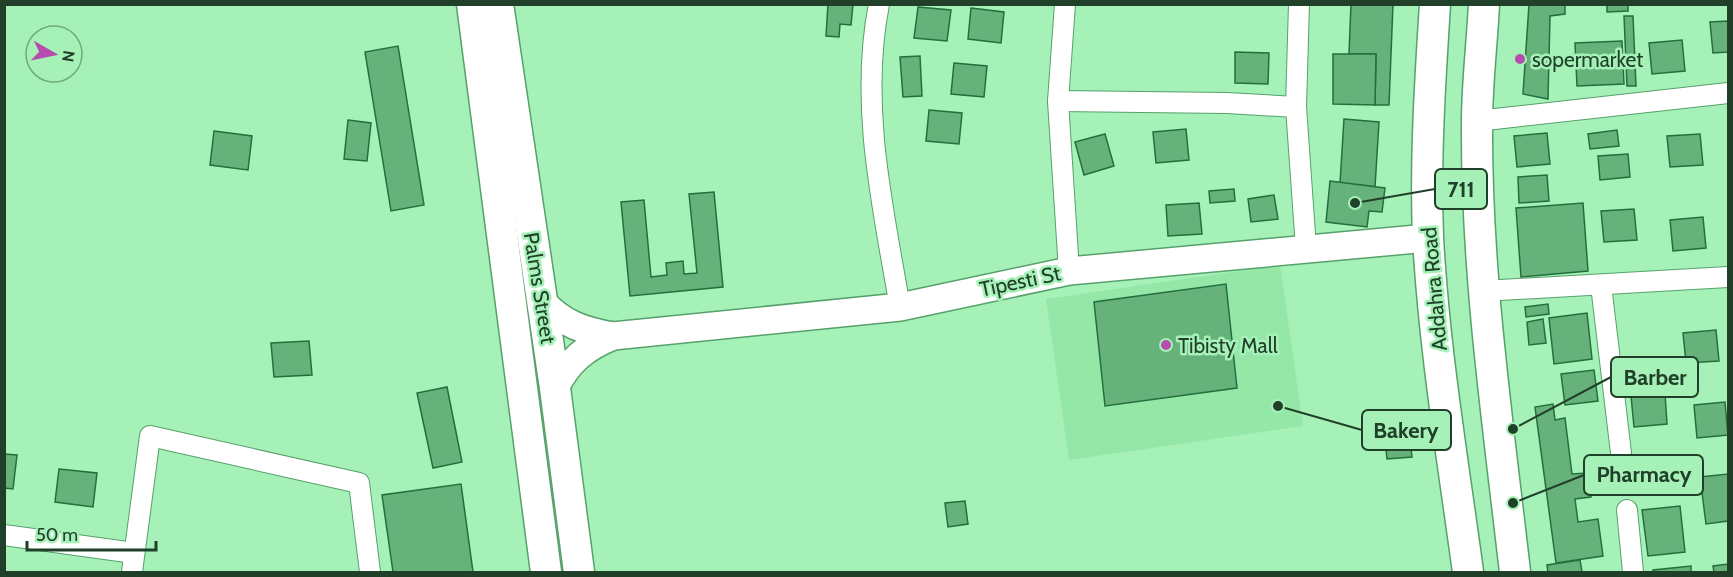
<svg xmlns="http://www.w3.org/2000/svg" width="1733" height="577" viewBox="0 0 1733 577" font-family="Cabin,sans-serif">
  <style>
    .built { fill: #95e7a8 }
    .building { fill: #67b17b; stroke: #23703d; stroke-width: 1.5 }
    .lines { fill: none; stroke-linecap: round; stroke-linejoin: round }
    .street-casing { stroke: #57a16b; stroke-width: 22 }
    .secondary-casing { stroke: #57a16b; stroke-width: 30 }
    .primary-casing { stroke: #57a16b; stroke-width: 33 }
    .street { stroke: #fff; stroke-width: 20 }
    .secondary { stroke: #fff; stroke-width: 27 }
    .primary { stroke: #fff; stroke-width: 30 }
    .poi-dot { fill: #b64cad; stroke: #a5f1b7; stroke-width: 2 }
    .labels { text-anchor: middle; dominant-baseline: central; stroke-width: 5; stroke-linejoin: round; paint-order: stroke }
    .poi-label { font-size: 21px; fill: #214029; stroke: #a5f1b7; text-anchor: start }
    .street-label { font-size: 21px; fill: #214029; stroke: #a5f1b7 }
    .leader { fill: none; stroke: #214029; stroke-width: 2 }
    .callout-dot { fill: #214029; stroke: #a5f1b7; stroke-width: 2 }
    .callout { fill: #a5f1b7; stroke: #214029; stroke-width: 2 }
    .callout-label { font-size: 22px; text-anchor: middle; font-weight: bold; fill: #214029 }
  </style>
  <rect width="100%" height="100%" fill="#a5f1b7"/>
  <path class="built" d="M 1280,265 L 1303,426 L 1069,460 L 1046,299 Z"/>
  <g class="building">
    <path d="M 828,4 L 853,4 L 851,25 L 840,24 L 839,37 L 826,36 Z"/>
    <path d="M 1351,4 L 1393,4 L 1389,105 L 1375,105 L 1376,54 L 1349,54 Z"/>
    <path d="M 1529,4 L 1565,4 L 1565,14 L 1550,16 L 1548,99 L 1523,94 Z"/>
    <path d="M 1607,4 L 1628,4 L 1628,11 L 1607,12 Z"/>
    <path d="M 918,7 L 951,10 L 947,41 L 914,38 Z"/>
    <path d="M 971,8 L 1004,12 L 1001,43 L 968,39 Z"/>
    <path d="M 1624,16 L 1633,16 L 1636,86 L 1627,86 Z"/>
    <path d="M 1728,21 L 1728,52 L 1713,53 L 1710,22 Z"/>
    <path d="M 1682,40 L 1685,71 L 1652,74 L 1649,43 Z"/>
    <path d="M 1622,41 L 1624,84 L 1577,86 L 1575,43 Z"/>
    <path d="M 398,46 L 424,205 L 391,211 L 365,52 Z"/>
    <path d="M 1235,52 L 1269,53 L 1268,84 L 1235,83 Z"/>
    <path d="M 1333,54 L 1376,54 L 1375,105 L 1333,104 Z"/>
    <path d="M 920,56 L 922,96 L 903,97 L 900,57 Z"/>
    <path d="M 954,63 L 987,66 L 984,97 L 951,94 Z"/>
    <path d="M 929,110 L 962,113 L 959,144 L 926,141 Z"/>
    <path d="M 1344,119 L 1379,122 L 1375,187 L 1340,183 Z"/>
    <path d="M 348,120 L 371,123 L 367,161 L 344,159 Z"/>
    <path d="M 1186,129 L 1189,160 L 1156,163 L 1153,132 Z"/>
    <path d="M 1617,130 L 1619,146 L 1590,149 L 1588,134 Z"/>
    <path d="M 214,131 L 252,136 L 248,170 L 210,165 Z"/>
    <path d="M 1547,133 L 1550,164 L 1517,167 L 1514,136 Z"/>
    <path d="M 1105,134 L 1114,166 L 1084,175 L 1075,142 Z"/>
    <path d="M 1700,134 L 1703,165 L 1670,167 L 1667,136 Z"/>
    <path d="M 1628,154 L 1630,177 L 1600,180 L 1598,156 Z"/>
    <path d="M 1547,175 L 1549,201 L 1519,203 L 1518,177 Z"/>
    <path d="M 1330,181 L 1385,188 L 1382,212 L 1369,211 L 1367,227 L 1326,222 Z"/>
    <path d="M 1234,189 L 1235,201 L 1210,203 L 1209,191 Z"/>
    <path d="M 714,192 L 723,287 L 630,296 L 621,202 L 644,200 L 651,277 L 667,275 L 666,263 L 683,261 L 684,274 L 697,273 L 689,194 Z"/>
    <path d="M 1274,195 L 1278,219 L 1251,222 L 1248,199 Z"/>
    <path d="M 1199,203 L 1202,234 L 1168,236 L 1166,205 Z"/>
    <path d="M 1583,203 L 1588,271 L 1521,277 L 1516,208 Z"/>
    <path d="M 1634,209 L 1637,240 L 1604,242 L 1601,211 Z"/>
    <path d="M 1703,217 L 1706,248 L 1673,251 L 1670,220 Z"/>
    <path d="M 1226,284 L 1237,388 L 1105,406 L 1094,302 Z"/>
    <path d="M 1548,304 L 1549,314 L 1526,317 L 1525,307 Z"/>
    <path d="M 1587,313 L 1592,359 L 1554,364 L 1549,318 Z"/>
    <path d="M 1543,319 L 1546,343 L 1529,345 L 1527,322 Z"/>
    <path d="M 1716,330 L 1719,361 L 1686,363 L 1683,333 Z"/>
    <path d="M 309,341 L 312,375 L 274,377 L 271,343 Z"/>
    <path d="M 1594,370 L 1598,401 L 1565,405 L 1561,374 Z"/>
    <path d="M 447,387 L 462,462 L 433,468 L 417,393 Z"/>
    <path d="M 1665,393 L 1667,424 L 1634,427 L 1631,396 Z"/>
    <path d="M 1725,402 L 1728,435 L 1697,438 L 1694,405 Z"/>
    <path d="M 1553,404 L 1555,420 L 1565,418 L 1572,474 L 1587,473 L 1591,497 L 1575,499 L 1578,522 L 1598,519 L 1603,556 L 1556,563 L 1535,407 Z"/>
    <path d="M 1410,439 L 1412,457 L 1387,459 L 1385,441 Z"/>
    <path d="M 4,454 L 17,455 L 13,489 L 4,488 Z"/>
    <path d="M 59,469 L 97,473 L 93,507 L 55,502 Z"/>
    <path d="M 1728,474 L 1728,521 L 1706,524 L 1700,477 Z"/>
    <path d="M 461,484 L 473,572 L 393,572 L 382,495 Z"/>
    <path d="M 965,501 L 968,524 L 948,527 L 945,503 Z"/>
    <path d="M 1680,506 L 1685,552 L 1648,556 L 1642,510 Z"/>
    <path d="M 1580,560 L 1582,572 L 1548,572 L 1547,565 Z"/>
    <path d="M 1728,564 L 1728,572 L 1714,572 L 1713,566 Z"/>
    <path d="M 1691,566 L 1691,572 L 1653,572 L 1653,570 Z"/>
  </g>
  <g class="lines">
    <defs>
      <g id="street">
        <path d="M 879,4 C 859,105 883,208 900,307"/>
        <path d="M 1065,4 L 1058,101 L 1069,271"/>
        <path d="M 1299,4 L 1296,107 L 1306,248"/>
        <path d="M 1058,101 L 1227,103 L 1296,107"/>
        <path d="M 1477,121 L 1728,93"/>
        <path d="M 1601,285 L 1621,453"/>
        <path d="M 1483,291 L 1728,277"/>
        <path d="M 1627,510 L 1633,572"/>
        <path d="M 4,535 L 134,553"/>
        <path d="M 132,572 L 150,436 L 359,483 L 370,572"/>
      </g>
      <g id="secondary">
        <path d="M 542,301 C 562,324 584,331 613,336 L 900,307 L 1069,271 L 1428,238"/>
        <path d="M 555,388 C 568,361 586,347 613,336"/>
      </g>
      <g id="primary">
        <path d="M 472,4 L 546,572"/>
        <path d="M 498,4 L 555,388 L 579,572"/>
        <path d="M 1435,4 C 1430,82 1425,160 1428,237 C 1434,349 1453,461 1468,572"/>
        <path d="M 1484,4 C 1482,44 1477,84 1477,123 C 1476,274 1498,423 1515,572"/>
      </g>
    </defs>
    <use href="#street" class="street-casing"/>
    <use href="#secondary" class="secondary-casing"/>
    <use href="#primary" class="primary-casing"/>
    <use href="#street" class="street"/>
    <use href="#secondary" class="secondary"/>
    <use href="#primary" class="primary"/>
  </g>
  <g class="poi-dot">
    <circle cx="1520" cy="59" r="6"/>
    <circle cx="1166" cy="345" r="6"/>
  </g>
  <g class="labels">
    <g class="poi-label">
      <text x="1532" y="59">sopermarket</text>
      <text x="1178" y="345">Tibisty Mall</text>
    </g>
    <g class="street-label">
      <text transform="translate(1020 281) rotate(-12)">Tipesti St</text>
      <text transform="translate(540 288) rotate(81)">Palms Street</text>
      <text transform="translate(1434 289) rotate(-95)">Addahra Road</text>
    </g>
  </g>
  <path class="leader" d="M1355 203L1435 189M1513 429L1611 377M1278 406L1362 430M1513 503L1584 475"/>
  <g class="callout-dot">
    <circle cx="1355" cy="203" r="6"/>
    <circle cx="1513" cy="429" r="6"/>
    <circle cx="1278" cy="406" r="6"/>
    <circle cx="1513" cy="503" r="6"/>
  </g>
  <g class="callout">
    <rect x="1435" y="169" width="52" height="40" rx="6"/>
    <rect x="1611" y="357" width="87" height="40" rx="6"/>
    <rect x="1362" y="410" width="89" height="40" rx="6"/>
    <rect x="1584" y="455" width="119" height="40" rx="6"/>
  </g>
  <g class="callout-label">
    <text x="1461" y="197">711</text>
    <text x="1655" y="385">Barber</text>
    <text x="1406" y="438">Bakery</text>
    <text x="1644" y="482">Pharmacy</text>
  </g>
  <rect width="1733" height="577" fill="none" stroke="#214029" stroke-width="12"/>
  <g transform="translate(54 54) rotate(99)"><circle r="28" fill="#a5f1b7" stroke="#70aa7e" stroke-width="1.5"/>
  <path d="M0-4.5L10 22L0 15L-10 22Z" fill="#b64cad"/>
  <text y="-9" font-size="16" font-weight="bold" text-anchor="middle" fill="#214029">N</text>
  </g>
  <path d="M27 541v9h129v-9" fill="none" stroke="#214029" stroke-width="3"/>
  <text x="36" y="541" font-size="18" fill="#214029" stroke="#a5f1b7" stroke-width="4.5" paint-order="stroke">50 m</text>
</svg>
